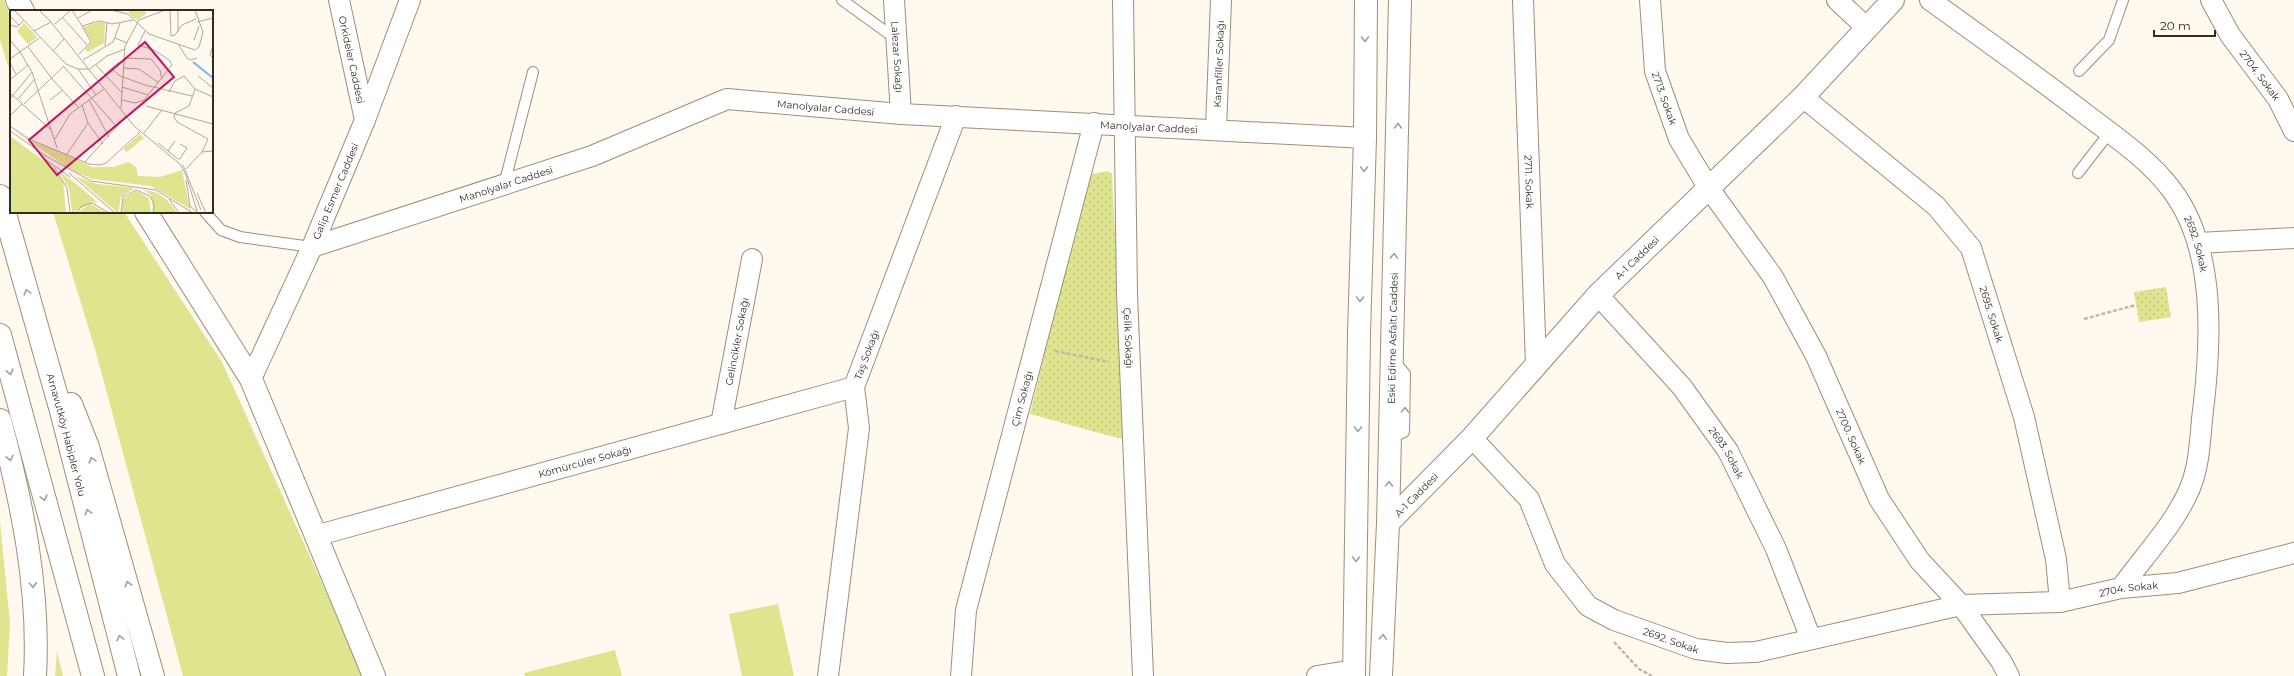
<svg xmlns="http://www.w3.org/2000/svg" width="2294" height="676" viewBox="0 0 2294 676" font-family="Montserrat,sans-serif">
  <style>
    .green { fill: #dfe48f }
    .park { fill: url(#park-dots) }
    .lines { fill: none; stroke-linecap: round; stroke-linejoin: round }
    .lane-casing { stroke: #9c8f79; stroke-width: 12 }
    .street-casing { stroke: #9c8f79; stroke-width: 22 }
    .secondary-casing { stroke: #9c8f79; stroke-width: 24 }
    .primary-casing { stroke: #9c8f79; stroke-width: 24 }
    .highway-casing { stroke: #9c8f79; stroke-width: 24 }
    .path { stroke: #bdb7ad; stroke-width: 2.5; stroke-dasharray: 4 2; stroke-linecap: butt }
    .lane { stroke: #fff; stroke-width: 10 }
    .street { stroke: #fff; stroke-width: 20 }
    .secondary { stroke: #fff; stroke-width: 22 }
    .primary { stroke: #fff; stroke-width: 22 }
    .highway { stroke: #fff; stroke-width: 22 }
    .oneway { stroke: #a2a09c }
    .labels { text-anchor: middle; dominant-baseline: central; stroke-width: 3.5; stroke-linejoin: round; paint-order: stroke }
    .street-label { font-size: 10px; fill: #312c22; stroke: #fff9ef }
    .inset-river { fill: none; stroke: #7ab3fe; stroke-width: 2 }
    .inset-road { fill: none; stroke: #ada79d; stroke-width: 1 }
    .view { fill: #c2185b; fill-opacity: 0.15; stroke: #c2185b; stroke-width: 2 }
    .inset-edge { fill: none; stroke: #312c22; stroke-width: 2 }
  </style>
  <defs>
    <pattern id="park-dots" width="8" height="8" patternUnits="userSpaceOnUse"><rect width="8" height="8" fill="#dfe48f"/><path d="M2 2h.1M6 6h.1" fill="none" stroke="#c0c47b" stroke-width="1.8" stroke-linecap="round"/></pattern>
  </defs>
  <rect width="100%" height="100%" fill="#fff9ef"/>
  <g class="green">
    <path d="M 0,0 L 4,0 L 11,19 L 11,76 L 0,40 Z"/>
    <path d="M 53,212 L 124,212 L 222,362 L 364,676 L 183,676 L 95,349 Z"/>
    <path d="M 0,522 L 10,623 L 7,676 L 0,676 Z"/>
    <path d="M 778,604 L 794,676 L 742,676 L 729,614 Z"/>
    <path d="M 615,650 L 622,676 L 525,676 L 524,673 Z"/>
    <path d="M 57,651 L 63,676 L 55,676 Z"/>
  </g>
  <g class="park">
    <path d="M 1107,171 L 1112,174 L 1125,440 L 1030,414 L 1088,175 Z"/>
    <path d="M 2166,287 L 2171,317 L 2139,322 L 2134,292 Z"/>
  </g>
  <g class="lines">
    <defs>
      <g id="lane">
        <path d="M 842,0 L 896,39"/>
        <path d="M 2079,71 L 2109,40 L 2123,0"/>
        <path d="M 2078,173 L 2110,132"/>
        <path d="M 504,185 L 533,72"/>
        <path d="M 205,212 L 221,230 L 240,237 L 312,247"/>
        <path d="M 1389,439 L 1404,432 L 1405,374 L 1394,361"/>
      </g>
      <g id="street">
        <path id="s1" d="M 339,0 L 365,120"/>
        <path id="s2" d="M 894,0 L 901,114"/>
        <path id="s3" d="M 1123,0 L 1127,295 L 1143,676"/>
        <path id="s4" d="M 1523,0 L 1536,364"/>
        <path id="s5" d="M 1650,0 L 1655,71 L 1679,139 L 1708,187 L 1773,277 L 1816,356 L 1879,499 L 1920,561 L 1961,605 L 2001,661 L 2009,676"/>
        <path d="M 1837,0 L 1867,28"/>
        <path id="s6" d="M 1930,0 C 1983,38 2036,76 2088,116 C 2117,138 2149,160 2171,189 C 2218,250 2211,347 2202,419 C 2200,442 2199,466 2190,488 C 2175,524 2144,556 2121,588"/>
        <path id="s7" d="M 2211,0 L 2230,35 L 2278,99 L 2294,131"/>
        <path id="s8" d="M 1803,97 L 1936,206 L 1971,248 L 2024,417 L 2056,559 L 2060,602"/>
        <path id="s9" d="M 1216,129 L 1221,0"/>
        <path d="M 2198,243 L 2294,238"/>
        <path id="s10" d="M 312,247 L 592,156 L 727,99 L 901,114 L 1365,138"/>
        <path id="s11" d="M 1598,295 L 1682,387 L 1728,451 L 1776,549 L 1811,639"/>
        <path id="s12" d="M 251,379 L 312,247 L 365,120 L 410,0"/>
        <path id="s13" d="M 721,424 L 752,259"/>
        <path id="s14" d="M 1472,438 L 1529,499 L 1555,564 L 1588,606 L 1614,620 L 1696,649 L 1727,653 L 1756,652 L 1961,605 L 2060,602 L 2121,588 L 2178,583 L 2294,553"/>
        <path id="s15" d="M 315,536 L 854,387"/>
        <path id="s16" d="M 828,676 L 859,428 L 854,387 L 956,116"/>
        <path id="s17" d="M 961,676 L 966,610 L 1094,123"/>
        <path d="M 1317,676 L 1354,670"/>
      </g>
      <g id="secondary">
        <path d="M 17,0 L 23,11"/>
        <path d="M 146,212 L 251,379 L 374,676"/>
        <path id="s18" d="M 1388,523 L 1472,438 L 1598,295 L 1803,97 L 1893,0"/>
      </g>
      <g id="primary">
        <path d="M 1354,676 L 1359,334 L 1365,138 L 1366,0"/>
        <path id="s19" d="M 1381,676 L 1388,523 L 1400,0"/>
      </g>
      <g id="highway">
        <path id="s20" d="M 0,196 L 61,411 L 129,676"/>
        <path d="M 0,335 L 93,676"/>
        <path d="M 71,404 L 88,447 L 153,676"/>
        <path d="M 0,420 C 22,503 40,589 35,676"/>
      </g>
    </defs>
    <use href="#lane" class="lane-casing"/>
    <use href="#street" class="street-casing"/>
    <use href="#secondary" class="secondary-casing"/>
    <use href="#primary" class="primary-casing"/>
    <use href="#highway" class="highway-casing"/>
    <g class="path">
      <path d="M 2084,319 L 2136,305"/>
      <path d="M 1055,351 L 1109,362"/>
      <path d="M 1614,642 L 1639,669 L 1652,676"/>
    </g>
    <use href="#lane" class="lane"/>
    <use href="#street" class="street"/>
    <use href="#secondary" class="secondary"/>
    <use href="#primary" class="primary"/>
    <use href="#highway" class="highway"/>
  </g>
  <defs><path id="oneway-chevron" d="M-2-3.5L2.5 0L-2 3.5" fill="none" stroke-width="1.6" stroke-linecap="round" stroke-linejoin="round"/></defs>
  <g class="oneway">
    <use href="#oneway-chevron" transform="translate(1365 39) rotate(90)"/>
    <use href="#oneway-chevron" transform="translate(1398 126) rotate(-89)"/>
    <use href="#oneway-chevron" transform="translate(1364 169) rotate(92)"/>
    <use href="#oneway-chevron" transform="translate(1394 256) rotate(-88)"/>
    <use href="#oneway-chevron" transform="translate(27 292) rotate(-105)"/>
    <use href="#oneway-chevron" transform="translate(1360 299) rotate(92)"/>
    <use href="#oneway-chevron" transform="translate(10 372) rotate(75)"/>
    <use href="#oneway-chevron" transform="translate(1405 410) rotate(-89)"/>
    <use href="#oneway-chevron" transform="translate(1358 429) rotate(91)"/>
    <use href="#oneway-chevron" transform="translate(10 458) rotate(77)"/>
    <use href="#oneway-chevron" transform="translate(92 460) rotate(-106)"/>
    <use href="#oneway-chevron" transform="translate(1389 484) rotate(-89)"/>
    <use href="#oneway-chevron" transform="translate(44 498) rotate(75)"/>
    <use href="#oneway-chevron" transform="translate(88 512) rotate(-105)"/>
    <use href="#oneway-chevron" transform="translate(1356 559) rotate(92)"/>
    <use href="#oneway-chevron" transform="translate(128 584) rotate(-105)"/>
    <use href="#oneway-chevron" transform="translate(33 585) rotate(86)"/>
    <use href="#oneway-chevron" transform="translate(1383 637) rotate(-87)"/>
    <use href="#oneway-chevron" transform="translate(120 638) rotate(-103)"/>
  </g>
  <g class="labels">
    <g class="street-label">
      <text stroke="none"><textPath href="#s2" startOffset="57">Lalezar Sokağı</textPath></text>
      <text stroke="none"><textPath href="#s1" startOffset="61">Orkideler Caddesi</textPath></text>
      <text stroke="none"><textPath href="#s9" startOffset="65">Karanfiller Sokağı</textPath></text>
      <text stroke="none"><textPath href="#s7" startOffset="90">2704. Sokak</textPath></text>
      <text stroke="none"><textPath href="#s5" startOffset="100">2713. Sokak</textPath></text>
      <text stroke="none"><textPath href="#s10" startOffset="540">Manolyalar Caddesi</textPath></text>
      <text stroke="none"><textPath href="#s10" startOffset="864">Manolyalar Caddesi</textPath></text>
      <text stroke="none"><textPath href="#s4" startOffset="182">2711. Sokak</textPath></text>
      <text stroke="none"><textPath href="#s10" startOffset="204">Manolyalar Caddesi</textPath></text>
      <text stroke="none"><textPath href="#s12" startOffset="206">Galip Esmer Caddesi</textPath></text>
      <text stroke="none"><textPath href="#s6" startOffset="368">2692. Sokak</textPath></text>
      <text stroke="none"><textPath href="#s18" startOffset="364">A-1 Caddesi</textPath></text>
      <text stroke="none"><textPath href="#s8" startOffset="296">2695. Sokak</textPath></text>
      <text stroke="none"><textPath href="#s3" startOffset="338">Çelik Sokağı</textPath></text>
      <text stroke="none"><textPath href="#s19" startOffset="338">Eski Edirne Asfaltı Caddesi</textPath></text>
      <text stroke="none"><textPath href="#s13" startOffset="84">Gelincikler Sokağı</textPath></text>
      <text stroke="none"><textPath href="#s16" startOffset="326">Taş Sokağı</textPath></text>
      <text stroke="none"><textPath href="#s17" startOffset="285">Çim Sokağı</textPath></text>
      <text stroke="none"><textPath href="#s20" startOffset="248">Arnavutköy Habipler Yolu</textPath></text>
      <text stroke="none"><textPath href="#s5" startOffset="488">2700. Sokak</textPath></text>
      <text stroke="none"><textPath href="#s11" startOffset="204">2693. Sokak</textPath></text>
      <text stroke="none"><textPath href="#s15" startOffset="280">Kömürcüler Sokağı</textPath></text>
      <text stroke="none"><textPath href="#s18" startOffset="40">A-1 Caddesi</textPath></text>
      <text stroke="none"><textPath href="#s14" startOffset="763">2704. Sokak</textPath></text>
      <text stroke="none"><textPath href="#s14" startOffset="297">2692. Sokak</textPath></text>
    </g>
  </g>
  <g transform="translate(10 10)">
    <rect width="203" height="203" fill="#fff9ef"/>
    <path d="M 3,120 L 23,132 L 45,139 L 82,157 L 104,157 L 118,152 L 126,157 L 128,166 L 150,167 L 172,160 L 178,191 L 182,200 L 141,176 L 82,169 L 61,160 ZM 0,126 L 38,154 L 53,171 L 56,203 L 0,203 ZM 49,161 L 70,177 L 88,193 L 83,192 L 62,203 L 59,179 ZM 65,166 L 87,174 L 125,178 L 111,187 L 108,203 ZM 132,179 L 147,183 L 157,190 L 167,203 L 144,203 L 141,185 ZM 126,181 L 139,188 L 141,203 L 112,203 L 113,189 ZM 80,194 L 97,203 L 67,203 Z" fill="#dfe48f"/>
    <path d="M 89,12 L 95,13 L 94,33 L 78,42 L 75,39 L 82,32 L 73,17 Z" fill="#dfe48f"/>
    <path d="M 119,0 L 135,0 L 136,4 L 127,10 L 119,4 ZM 14,13 L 27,27 L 18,34 L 7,21 ZM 130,124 L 134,128 L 117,142 L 113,139 Z" fill="#dfe48f"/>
    <path class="inset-river" d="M 183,52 L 203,68"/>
    <path class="inset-road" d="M 4,0 L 56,54 L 68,59 L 79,59M 29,0 L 41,12 L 124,116 L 170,154 L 176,165 L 187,201M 62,0 L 72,16 L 89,11 L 102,14 L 123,10M 101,0 L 118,4 L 139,24 L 185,40 L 189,37 L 193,22 L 185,0M 160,0 L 161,26 L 165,25 L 172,15 L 186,9M 168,0 L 168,22M 0,6 L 9,15M 53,8 L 78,36M 68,8 L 82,0M 187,12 L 203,8M 45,14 L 61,0M 0,15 L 7,17 L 14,10M 24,21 L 41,12M 105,28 L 117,33M 0,30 L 10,42 L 22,62 L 47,138M 184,30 L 189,16M 168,34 L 177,48 L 181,50 L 187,48M 95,36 L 97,12M 203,36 L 200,45 L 203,48M 18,37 L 43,70 L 69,98M 43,41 L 54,29M 69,44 L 81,32 L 72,16M 115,48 L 141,49 L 150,60 L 152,69M 0,49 L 29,28M 73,50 L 103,32 L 110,13M 0,53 L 6,64M 86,55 L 112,83M 54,57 L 107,117M 101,58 L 110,66 L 135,75 L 182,86M 114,58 L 129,59 L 149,73M 68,59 L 86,85M 80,59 L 97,46 L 115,39M 95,64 L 108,53 L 114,52M 188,66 L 203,78M 0,70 L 18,55M 112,77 L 138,85M 185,79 L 179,96 L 165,103 L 164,107 L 167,112 L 198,129 L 192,142M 159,82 L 165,71 L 174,66 L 185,79 L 203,87M 0,83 L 41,120M 0,89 L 22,62M 8,89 L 25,69M 40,90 L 53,80M 79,90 L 99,127M 112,90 L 125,93 L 134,90 L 162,55 L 159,50 L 144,40 L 128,35 L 135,21M 14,94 L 54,56M 72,95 L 78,113 L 93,134M 136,96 L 203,114M 111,98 L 115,36 L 129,10 L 155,0M 0,106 L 12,94M 0,116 L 19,129 L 79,154 L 90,155 L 96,153 L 130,122M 0,121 L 36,146M 134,123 L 152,100M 45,129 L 60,104 L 94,79M 148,133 L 168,149M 158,141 L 165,131M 57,144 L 78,113M 34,145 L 81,171 L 146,180 L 183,203M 32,147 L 60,167M 169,150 L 177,138 L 170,134M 75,152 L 116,106M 173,155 L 191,200M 44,157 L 57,178 L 60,203M 176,159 L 192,142 L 203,141M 59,163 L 105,203M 176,170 L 180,196 L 188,203M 187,183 L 196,203M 159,189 L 169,203M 66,203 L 72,196 L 82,193 L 99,203M 111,203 L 113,187 L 126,180 L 140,186 L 144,194 L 143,203"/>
    <path class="view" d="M 135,32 L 164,67 L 47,165 L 19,130 Z"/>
    <rect width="203" height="203" class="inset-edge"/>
  </g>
  <path d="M2154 30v6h61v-6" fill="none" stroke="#312c22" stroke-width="2"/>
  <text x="2160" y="30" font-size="12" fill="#312c22" stroke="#fff9ef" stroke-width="3" paint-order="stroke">20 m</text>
</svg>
